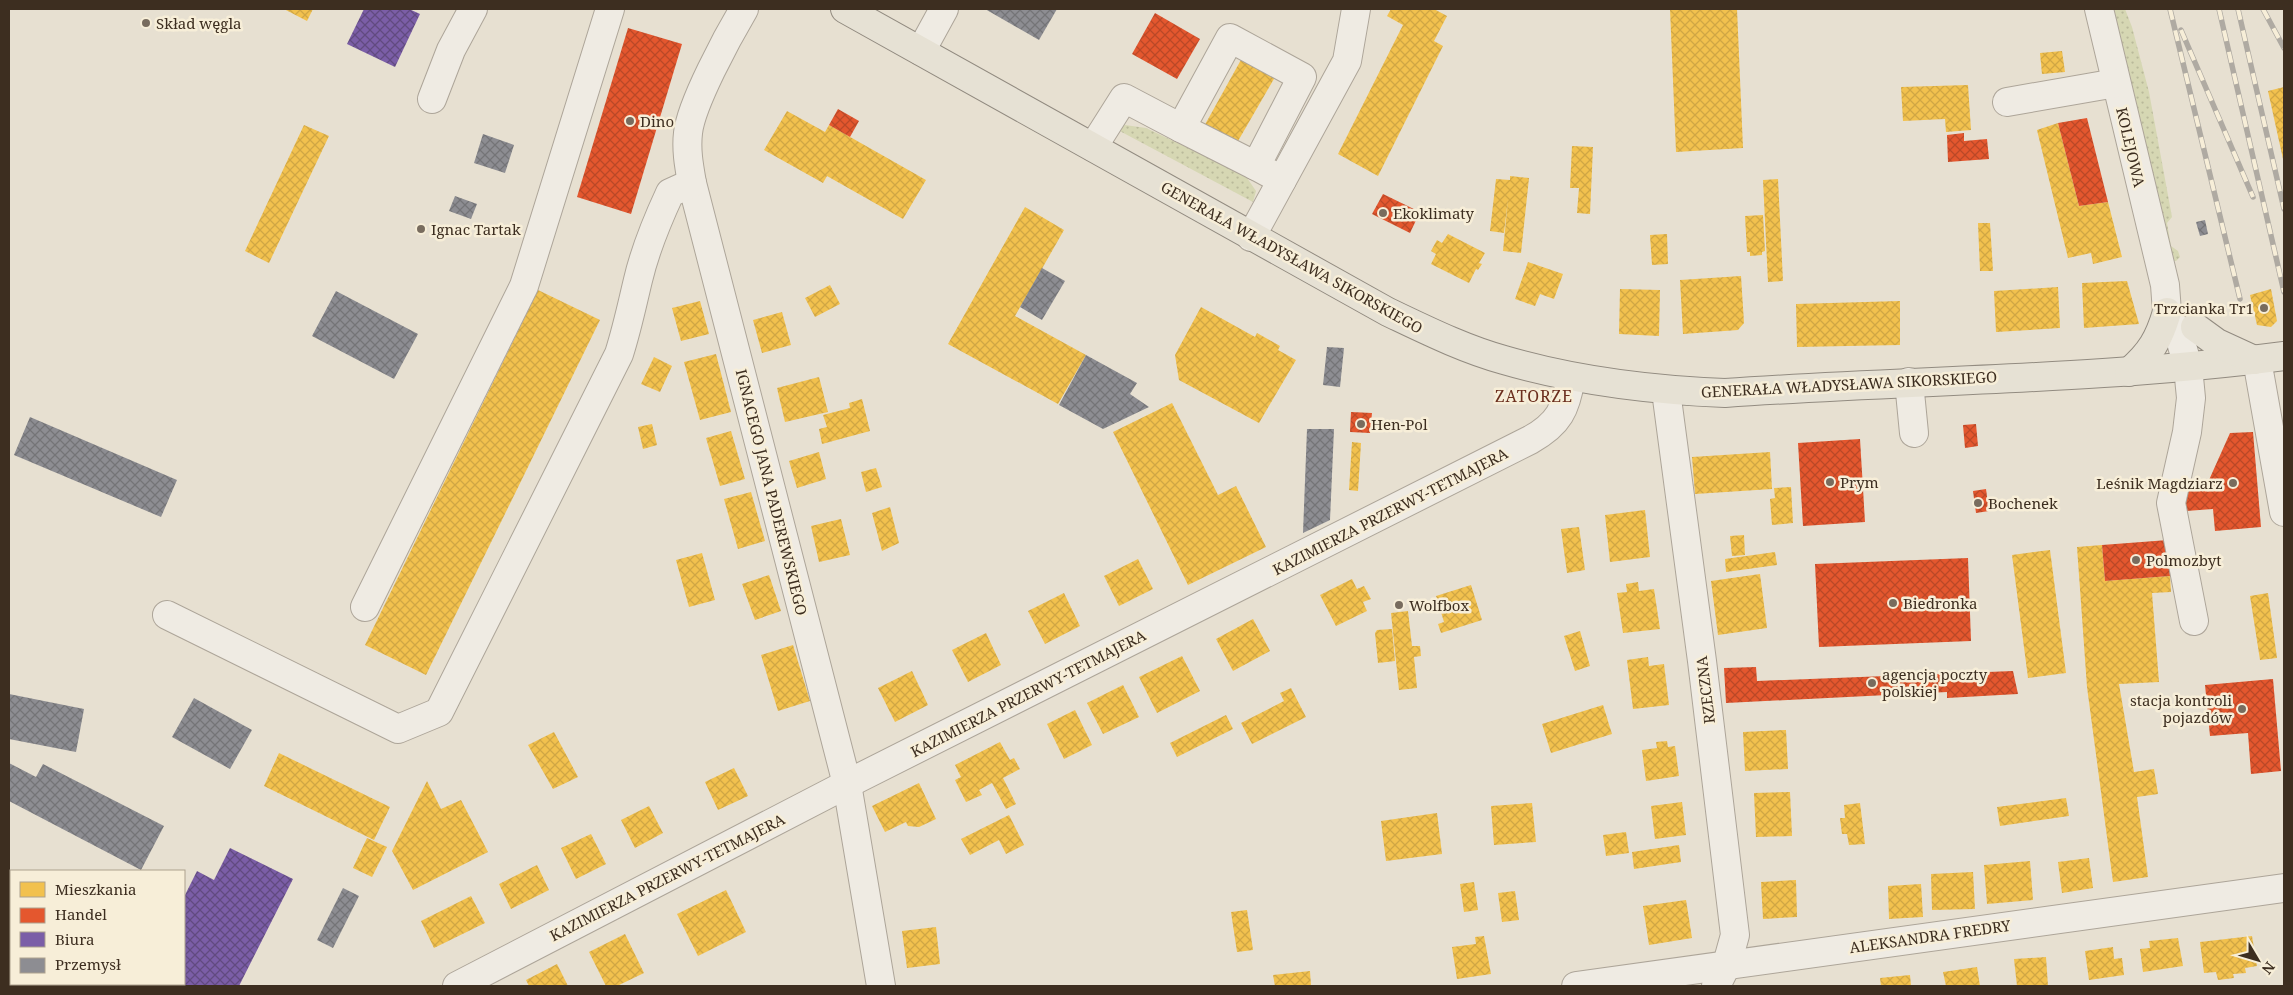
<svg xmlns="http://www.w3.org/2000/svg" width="2293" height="995" viewBox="0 0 2293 995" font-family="'Noto Serif',serif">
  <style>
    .grass { fill: url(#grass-dots) }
    .homes { fill: url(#homes-cross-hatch) }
    .shops { fill: url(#shops-cross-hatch) }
    .offices { fill: url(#offices-cross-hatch) }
    .industry { fill: url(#industry-cross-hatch) }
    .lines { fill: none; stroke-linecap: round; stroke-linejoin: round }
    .minor-casing { stroke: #ada599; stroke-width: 30 }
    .major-casing { stroke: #928b80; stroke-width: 30 }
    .minor { stroke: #efebe3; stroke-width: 28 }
    .major { stroke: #e6e1d4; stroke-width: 28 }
    .rail-casing { stroke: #afaaa2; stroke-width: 5.5 }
    .rail { stroke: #f7eed8; stroke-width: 4; stroke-dasharray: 11; stroke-linecap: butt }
    .poi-dot { fill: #786c5e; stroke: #f7eed8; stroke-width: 2 }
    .labels { text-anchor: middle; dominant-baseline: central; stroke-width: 5; stroke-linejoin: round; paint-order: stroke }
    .poi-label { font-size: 15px; fill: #3d2e20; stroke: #f7eed8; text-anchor: start }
    .street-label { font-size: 15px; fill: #3d2e20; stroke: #f7eed8 }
    .neighbourhood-label { font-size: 16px; letter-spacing: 1px; fill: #6b2e1e; stroke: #f7eed8 }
  </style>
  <defs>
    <pattern id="grass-dots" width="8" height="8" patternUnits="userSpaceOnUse" patternTransform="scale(1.25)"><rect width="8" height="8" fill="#d6d7b3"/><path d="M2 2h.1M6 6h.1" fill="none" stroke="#b9b99a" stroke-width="1.8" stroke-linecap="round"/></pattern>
    <pattern id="homes-cross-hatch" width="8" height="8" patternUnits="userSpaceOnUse" patternTransform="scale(1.25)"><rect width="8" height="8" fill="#f2c14e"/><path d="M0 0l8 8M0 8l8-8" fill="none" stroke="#d0a644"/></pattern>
    <pattern id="shops-cross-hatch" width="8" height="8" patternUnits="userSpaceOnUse" patternTransform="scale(1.25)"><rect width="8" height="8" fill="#e4572e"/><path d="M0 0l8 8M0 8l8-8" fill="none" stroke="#ba4827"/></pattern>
    <pattern id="offices-cross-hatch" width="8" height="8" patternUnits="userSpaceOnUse" patternTransform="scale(1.25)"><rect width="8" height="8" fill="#7b5ea7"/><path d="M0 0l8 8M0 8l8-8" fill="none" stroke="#614a80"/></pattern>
    <pattern id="industry-cross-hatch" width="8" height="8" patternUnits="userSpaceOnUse" patternTransform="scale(1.25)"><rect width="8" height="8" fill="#8d8d92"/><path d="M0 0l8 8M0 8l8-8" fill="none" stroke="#747477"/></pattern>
  </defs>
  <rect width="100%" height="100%" fill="#e7e0d1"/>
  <g class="grass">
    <path d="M 2110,9 L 2125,9 L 2132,27 L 2149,92 L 2172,217 L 2167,223 L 2171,246 L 2178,251 L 2180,257 L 2176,261 L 2171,261 Z"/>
    <path d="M 1125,125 L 1146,128 L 1245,175 L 1256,191 L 1253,202 L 1116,129 Z"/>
  </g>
  <g class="homes">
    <path d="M 284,9 L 313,9 L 307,21 Z"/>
    <path d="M 1391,9 L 1434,9 L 1447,16 L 1434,41 L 1443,46 L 1378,176 L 1338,154 L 1403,25 L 1387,16 Z"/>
    <path d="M 1670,9 L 1737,9 L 1743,148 L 1676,152 Z"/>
    <path d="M 2062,51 L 2065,72 L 2042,74 L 2040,53 Z"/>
    <path d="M 1242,58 L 1275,77 L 1234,148 L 1202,130 Z"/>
    <path d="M 1968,85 L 1971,130 L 1946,132 L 1945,119 L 1903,121 L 1901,87 Z"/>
    <path d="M 2284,87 L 2284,159 L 2283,159 L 2268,91 Z"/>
    <path d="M 787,111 L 825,132 L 829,125 L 926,180 L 903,219 L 827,176 L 823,183 L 764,150 Z"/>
    <path d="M 2058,123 L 2079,206 L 2108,202 L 2122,257 L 2093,264 L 2091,253 L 2068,258 L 2037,130 Z"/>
    <path d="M 304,125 L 329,136 L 269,263 L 245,251 Z"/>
    <path d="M 1572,146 L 1593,147 L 1590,214 L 1577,213 L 1579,188 L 1570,188 Z"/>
    <path d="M 1510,176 L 1529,178 L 1521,253 L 1503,251 L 1508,199 L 1504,233 L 1490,231 L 1496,179 L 1510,180 Z"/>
    <path d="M 1778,179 L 1783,281 L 1768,282 L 1763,180 Z"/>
    <path d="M 1025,207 L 1064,230 L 1015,316 L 1086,355 L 1058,404 L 948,344 Z"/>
    <path d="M 1763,215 L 1765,251 L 1762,252 L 1762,255 L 1750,256 L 1750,252 L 1747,252 L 1745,216 Z"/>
    <path d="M 1978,223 L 1990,223 L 1993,271 L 1980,271 Z"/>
    <path d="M 1448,234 L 1485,253 L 1479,263 L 1482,264 L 1478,270 L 1476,269 L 1469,283 L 1431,264 L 1436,254 L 1431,251 L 1437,240 L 1442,243 Z"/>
    <path d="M 1667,234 L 1668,264 L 1652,265 L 1650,235 Z"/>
    <path d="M 1528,262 L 1563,274 L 1554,299 L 1540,294 L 1535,306 L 1515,299 Z"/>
    <path d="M 1741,276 L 1744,323 L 1738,330 L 1683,334 L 1680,280 Z"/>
    <path d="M 2127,281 L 2139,324 L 2084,328 L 2082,283 Z"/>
    <path d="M 830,285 L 840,304 L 815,317 L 805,298 Z"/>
    <path d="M 2058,287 L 2060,328 L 1996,332 L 1994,291 Z"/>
    <path d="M 1620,289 L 1660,290 L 1659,336 L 1619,334 Z"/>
    <path d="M 2271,289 L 2277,321 L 2271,327 L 2257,325 L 2250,295 Z"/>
    <path d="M 538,290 L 600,320 L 426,675 L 365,645 Z"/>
    <path d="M 700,301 L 709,334 L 681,341 L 672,308 Z"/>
    <path d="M 1900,301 L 1900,345 L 1797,347 L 1796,304 Z"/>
    <path d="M 1201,307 L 1255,337 L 1257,333 L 1280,346 L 1278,350 L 1296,360 L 1259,423 L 1179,380 L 1175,355 Z"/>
    <path d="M 782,312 L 791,345 L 762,353 L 753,320 Z"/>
    <path d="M 716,354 L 731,412 L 700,420 L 684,362 Z"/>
    <path d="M 654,357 L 672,366 L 660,392 L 641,384 Z"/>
    <path d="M 819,377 L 828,412 L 785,422 L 777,388 Z"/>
    <path d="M 862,399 L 870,431 L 822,444 L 819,429 L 827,427 L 823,415 L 850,408 L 849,403 Z"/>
    <path d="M 1172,403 L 1218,495 L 1236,486 L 1266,547 L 1188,585 L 1113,432 Z"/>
    <path d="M 652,424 L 657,445 L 643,449 L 638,427 Z"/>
    <path d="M 731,431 L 745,479 L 720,486 L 706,438 Z"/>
    <path d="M 1352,442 L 1361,443 L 1358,491 L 1349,490 Z"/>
    <path d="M 819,452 L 826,479 L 797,488 L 789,461 Z"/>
    <path d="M 1770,452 L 1772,489 L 1695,494 L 1692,457 Z"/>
    <path d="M 876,468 L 882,487 L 866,492 L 861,472 Z"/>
    <path d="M 1791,487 L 1793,523 L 1772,525 L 1770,499 L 1775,498 L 1774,488 Z"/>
    <path d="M 751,492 L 765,541 L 738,549 L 724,499 Z"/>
    <path d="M 890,507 L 899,543 L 882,551 L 872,513 Z"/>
    <path d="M 1645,510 L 1650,557 L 1610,562 L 1605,515 Z"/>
    <path d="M 841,519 L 850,555 L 819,562 L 811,526 Z"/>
    <path d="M 1579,527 L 1585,570 L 1567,573 L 1561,529 Z"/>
    <path d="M 1744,535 L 1745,555 L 1732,556 L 1730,536 Z"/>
    <path d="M 2102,545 L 2105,581 L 2170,576 L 2171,592 L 2152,593 L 2159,682 L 2119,684 L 2134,772 L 2154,769 L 2158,794 L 2137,797 L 2148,877 L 2113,882 L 2087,687 L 2077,547 Z"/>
    <path d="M 2050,550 L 2066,673 L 2028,678 L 2012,555 Z"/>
    <path d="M 1775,552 L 1777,565 L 1726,572 L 1725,559 Z"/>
    <path d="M 702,553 L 715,600 L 689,607 L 676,560 Z"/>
    <path d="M 1138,559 L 1153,589 L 1119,606 L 1104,576 Z"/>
    <path d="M 1760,574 L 1767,628 L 1718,635 L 1711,581 Z"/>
    <path d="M 769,575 L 781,611 L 755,620 L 742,584 Z"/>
    <path d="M 1352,579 L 1357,589 L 1364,586 L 1371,599 L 1363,602 L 1367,611 L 1336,626 L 1320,595 Z"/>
    <path d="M 1638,582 L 1639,591 L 1654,589 L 1660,629 L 1623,633 L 1617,593 L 1627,592 L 1626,584 Z"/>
    <path d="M 1471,585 L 1482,620 L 1441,633 L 1438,624 L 1444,622 L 1436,596 Z"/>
    <path d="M 1064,593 L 1080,626 L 1045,644 L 1028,611 Z"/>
    <path d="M 2268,593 L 2277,658 L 2260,660 L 2250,596 Z"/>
    <path d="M 1408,611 L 1412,646 L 1420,646 L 1421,656 L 1414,657 L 1417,688 L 1399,690 L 1391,613 Z"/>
    <path d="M 1253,619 L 1270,651 L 1233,671 L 1216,639 Z"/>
    <path d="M 1392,629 L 1395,661 L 1378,663 L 1375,633 L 1377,630 Z"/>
    <path d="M 1580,631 L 1590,666 L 1575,671 L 1564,636 Z"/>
    <path d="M 986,633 L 1001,665 L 968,682 L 952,650 Z"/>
    <path d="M 793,645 L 810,701 L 778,711 L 761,655 Z"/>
    <path d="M 1182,656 L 1200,691 L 1157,713 L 1139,677 Z"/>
    <path d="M 1648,657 L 1649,666 L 1664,664 L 1669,705 L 1633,709 L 1627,660 Z"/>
    <path d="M 912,671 L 928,705 L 895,722 L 878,688 Z"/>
    <path d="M 1123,685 L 1139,717 L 1103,734 L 1087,703 Z"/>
    <path d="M 1291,688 L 1306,717 L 1252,744 L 1241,723 L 1284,701 L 1280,693 Z"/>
    <path d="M 1603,705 L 1612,734 L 1551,753 L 1542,724 Z"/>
    <path d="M 1075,710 L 1092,745 L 1064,759 L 1047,724 Z"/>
    <path d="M 1226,715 L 1233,729 L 1177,757 L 1170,743 Z"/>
    <path d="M 1786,730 L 1788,769 L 1745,771 L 1743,732 Z"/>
    <path d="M 554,732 L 578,777 L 553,789 L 528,745 Z"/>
    <path d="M 1667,741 L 1668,747 L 1675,746 L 1679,776 L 1646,781 L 1642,750 L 1657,748 L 1656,742 Z"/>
    <path d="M 1000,742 L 1010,760 L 1014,758 L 1020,769 L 1003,778 L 1016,804 L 1006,809 L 992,783 L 979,790 L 982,795 L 966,802 L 955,780 L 961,777 L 955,765 Z"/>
    <path d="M 279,753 L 390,807 L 374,840 L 264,786 Z"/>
    <path d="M 734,768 L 748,796 L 718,810 L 705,782 Z"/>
    <path d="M 427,781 L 441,809 L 461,800 L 488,852 L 413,890 L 392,851 Z"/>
    <path d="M 919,783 L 936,819 L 919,827 L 908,826 L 906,822 L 885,832 L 872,806 Z"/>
    <path d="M 1790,792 L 1792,836 L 1756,837 L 1754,793 Z"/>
    <path d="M 2066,798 L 2069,816 L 2000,826 L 1997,807 Z"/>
    <path d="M 1682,802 L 1686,835 L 1655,839 L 1651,806 Z"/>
    <path d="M 1532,803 L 1536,842 L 1494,845 L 1491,806 Z"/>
    <path d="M 1860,803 L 1865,844 L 1849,845 L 1847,834 L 1842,834 L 1840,818 L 1845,818 L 1844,805 Z"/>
    <path d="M 649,806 L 663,833 L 635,848 L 621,820 Z"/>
    <path d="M 1437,813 L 1442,854 L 1386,861 L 1381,821 Z"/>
    <path d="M 1009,815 L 1024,845 L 1006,854 L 999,840 L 970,855 L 961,839 Z"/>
    <path d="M 1626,832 L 1629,853 L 1606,856 L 1603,835 Z"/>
    <path d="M 591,834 L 606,864 L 576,879 L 561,848 Z"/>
    <path d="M 367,838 L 387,847 L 372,877 L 353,868 Z"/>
    <path d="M 1679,845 L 1681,862 L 1634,869 L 1632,852 Z"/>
    <path d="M 2089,858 L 2093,888 L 2062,893 L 2058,862 Z"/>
    <path d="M 2030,861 L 2033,900 L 1987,904 L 1984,865 Z"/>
    <path d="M 537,865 L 549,890 L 511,909 L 499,884 Z"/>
    <path d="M 1973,872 L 1975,909 L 1932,910 L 1931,874 Z"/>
    <path d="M 1796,880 L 1797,917 L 1763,919 L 1761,882 Z"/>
    <path d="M 1474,882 L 1478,910 L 1464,912 L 1460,884 Z"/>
    <path d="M 1921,884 L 1923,917 L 1889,919 L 1888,886 Z"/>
    <path d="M 726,890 L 746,932 L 698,956 L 677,914 Z"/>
    <path d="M 1515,891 L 1519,920 L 1502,922 L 1498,893 Z"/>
    <path d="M 471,896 L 485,923 L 434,948 L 421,921 Z"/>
    <path d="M 1686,900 L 1692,938 L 1649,945 L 1643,906 Z"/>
    <path d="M 1247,910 L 1253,950 L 1237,952 L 1231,912 Z"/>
    <path d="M 936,927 L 940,964 L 907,968 L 902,931 Z"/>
    <path d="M 625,934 L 644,973 L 617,986 L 606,986 L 589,952 Z"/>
    <path d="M 1484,936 L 1491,974 L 1457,979 L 1452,947 L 1476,944 L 1475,937 Z"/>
    <path d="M 2252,936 L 2257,966 L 2245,968 L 2246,973 L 2233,974 L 2234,978 L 2218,980 L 2216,972 L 2204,973 L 2200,942 Z"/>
    <path d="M 2178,938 L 2183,966 L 2143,972 L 2140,949 L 2150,948 L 2149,941 Z"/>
    <path d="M 2113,947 L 2114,959 L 2122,958 L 2124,975 L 2089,980 L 2085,951 Z"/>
    <path d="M 2046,957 L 2048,986 L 2017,986 L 2014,959 Z"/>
    <path d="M 557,964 L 568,986 L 529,986 L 526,980 Z"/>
    <path d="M 1977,967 L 1980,986 L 1946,986 L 1943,972 Z"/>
    <path d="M 1310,971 L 1311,986 L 1275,986 L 1273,975 Z"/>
    <path d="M 1910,975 L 1911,986 L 1881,986 L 1880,978 Z"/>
  </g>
  <g class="shops">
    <path d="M 1155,13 L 1200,39 L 1177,79 L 1132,54 Z"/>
    <path d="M 628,28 L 682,44 L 631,214 L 577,197 Z"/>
    <path d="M 838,109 L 859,121 L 850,137 L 829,125 Z"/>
    <path d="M 2087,118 L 2108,202 L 2079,206 L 2058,123 Z"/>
    <path d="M 1964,133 L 1964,141 L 1987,139 L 1989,159 L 1948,162 L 1947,135 Z"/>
    <path d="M 1383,194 L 1420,212 L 1410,233 L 1372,214 Z"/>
    <path d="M 1351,412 L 1372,413 L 1370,433 L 1350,432 Z"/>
    <path d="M 1976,424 L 1978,446 L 1965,448 L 1963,425 Z"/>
    <path d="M 2253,432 L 2261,527 L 2215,531 L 2213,509 L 2186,511 L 2185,489 L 2210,487 L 2209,480 L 2230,433 Z"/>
    <path d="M 1860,439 L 1865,522 L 1803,526 L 1798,443 Z"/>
    <path d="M 1986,489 L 1989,511 L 1976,513 L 1973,491 Z"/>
    <path d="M 2168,540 L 2170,576 L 2105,581 L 2102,545 Z"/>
    <path d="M 1968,558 L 1971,641 L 1819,647 L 1815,564 Z"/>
    <path d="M 1756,667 L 1757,681 L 2013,671 L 2018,694 L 1947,698 L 1947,692 L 1726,703 L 1724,668 Z"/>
    <path d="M 2273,679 L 2281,771 L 2251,774 L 2248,733 L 2210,736 L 2205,685 Z"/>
  </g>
  <g class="offices">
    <path d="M 364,9 L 409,9 L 420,14 L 395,67 L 347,44 Z"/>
    <path d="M 230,848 L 293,879 L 239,986 L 154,986 L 149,984 L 184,984 L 184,897 L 197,871 L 214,880 Z"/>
  </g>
  <g class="industry">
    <path d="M 985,9 L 1057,9 L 1039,40 Z"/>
    <path d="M 483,134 L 514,145 L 505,173 L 474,163 Z"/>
    <path d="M 455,196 L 477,204 L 471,219 L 449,211 Z"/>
    <path d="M 2205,220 L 2208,234 L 2200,236 L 2196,222 Z"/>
    <path d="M 1042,268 L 1065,281 L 1042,320 L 1020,307 Z"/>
    <path d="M 336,291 L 418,334 L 394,379 L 312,336 Z"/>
    <path d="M 1327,347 L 1344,348 L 1340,387 L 1323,385 Z"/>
    <path d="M 1086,355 L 1137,383 L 1130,394 L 1149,407 L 1103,429 L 1059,405 Z"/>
    <path d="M 30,417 L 177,480 L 161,517 L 14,455 Z"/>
    <path d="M 1307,429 L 1334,429 L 1330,520 L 1303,533 Z"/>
    <path d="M 9,694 L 84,709 L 76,752 L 9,739 Z"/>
    <path d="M 194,698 L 252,730 L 230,769 L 172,737 Z"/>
    <path d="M 9,763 L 36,777 L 43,764 L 164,826 L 141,870 L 9,801 Z"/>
    <path d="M 343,888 L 359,896 L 333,948 L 317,940 Z"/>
    <path d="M 31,984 L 66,984 L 64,986 L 30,986 Z"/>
  </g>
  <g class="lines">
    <defs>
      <g id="minor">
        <path d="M 744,9 C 728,36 691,104 688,133 C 686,150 689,166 692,183 L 847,784 L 881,986"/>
        <path d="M 2099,9 L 2165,285 L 2167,312 L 2181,342 L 2188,367 L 2191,398 L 2187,432 L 2171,503 L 2194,621"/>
        <path d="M 921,51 L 944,9"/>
        <path d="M 432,99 L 451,50 L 473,9"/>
        <path d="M 2007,102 L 2116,83"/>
        <path d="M 1181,128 L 1256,166"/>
        <path d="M 1093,147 L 1124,98 L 1181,128 L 1230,38 L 1302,77 L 1256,166 L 1282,180"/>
        <path d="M 1251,237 L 1347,61 L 1356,9"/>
        <path d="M 2257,360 L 2284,512"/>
        <path d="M 1909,382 L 1914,433"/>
        <path d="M 1666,391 L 1702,661 L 1735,935 L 1727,964 L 1716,986"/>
        <path d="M 365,607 L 524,286 L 610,9"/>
        <path d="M 167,615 L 398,729 L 439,712 L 619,354 C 627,329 632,305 638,280 C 645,250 657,221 670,193 L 692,183"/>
        <path d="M 131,984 L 132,986"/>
        <path d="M 457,986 L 847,784 L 1530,440 C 1559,424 1566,409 1571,377"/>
        <path d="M 1576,986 L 2284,888"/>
      </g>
      <g id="major">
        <path d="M 845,9 L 1388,312 C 1426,330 1464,349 1504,360 C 1576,381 1650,390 1725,393 C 1911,380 2099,380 2284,356"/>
        <path d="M 2195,327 L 2217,343 L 2254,360"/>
        <path d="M 2129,372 C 2151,353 2159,339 2167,312"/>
      </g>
    </defs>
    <use href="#minor" class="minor-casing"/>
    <use href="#major" class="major-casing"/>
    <use href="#minor" class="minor"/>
    <use href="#major" class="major"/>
    <defs>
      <g id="rail">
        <path d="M 2170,9 L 2240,299"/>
        <path d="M 2219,9 L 2284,292"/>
        <path d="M 2238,9 L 2284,209"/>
        <path d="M 2263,9 L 2284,48"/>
        <path d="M 2181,30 L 2253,197"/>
      </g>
    </defs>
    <use href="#rail" class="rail-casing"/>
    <use href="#rail" class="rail"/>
  </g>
  <g class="poi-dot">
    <circle cx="146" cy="23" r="5"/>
    <circle cx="630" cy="121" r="5"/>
    <circle cx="1383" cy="213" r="5"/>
    <circle cx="421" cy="229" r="5"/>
    <circle cx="2264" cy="308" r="5"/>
    <circle cx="1361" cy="424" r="5"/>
    <circle cx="1830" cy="482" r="5"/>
    <circle cx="2233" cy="483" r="5"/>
    <circle cx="1978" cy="503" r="5"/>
    <circle cx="2136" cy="560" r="5"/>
    <circle cx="1893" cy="603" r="5"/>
    <circle cx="1399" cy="605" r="5"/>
    <circle cx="1872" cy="683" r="5"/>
    <circle cx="2242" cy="709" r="5"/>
  </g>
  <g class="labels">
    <g class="poi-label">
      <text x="156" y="23">Skład węgla</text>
      <text x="640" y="121">Dino</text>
      <text x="1393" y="213">Ekoklimaty</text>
      <text x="431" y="229">Ignac Tartak</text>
      <text x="2254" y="308" text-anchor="end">Trzcianka Tr1</text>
      <text x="1371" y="424">Hen-Pol</text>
      <text x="1840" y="482">Prym</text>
      <text x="2223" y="483" text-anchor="end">Leśnik Magdziarz</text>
      <text x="1988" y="503">Bochenek</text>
      <text x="2146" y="560">Polmozbyt</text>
      <text x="1903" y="603">Biedronka</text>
      <text x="1409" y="605">Wolfbox</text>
      <text x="1882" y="674">agencja poczty<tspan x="1882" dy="17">polskiej</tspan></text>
      <text x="2232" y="700" text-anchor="end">stacja kontroli<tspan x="2232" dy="17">pojazdów</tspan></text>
    </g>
    <g class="street-label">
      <text transform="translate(2131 147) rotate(77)">KOLEJOWA</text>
      <text transform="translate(1292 257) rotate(29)">GENERAŁA WŁADYSŁAWA SIKORSKIEGO</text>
      <text transform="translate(1849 384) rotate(-3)">GENERAŁA WŁADYSŁAWA SIKORSKIEGO</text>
      <text transform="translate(772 492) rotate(76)">IGNACEGO JANA PADEREWSKIEGO</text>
      <text transform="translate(1390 511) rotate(-27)">KAZIMIERZA PRZERWY-TETMAJERA</text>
      <text transform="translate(1705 690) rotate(-97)">RZECZNA</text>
      <text transform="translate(1028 693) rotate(-27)">KAZIMIERZA PRZERWY-TETMAJERA</text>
      <text transform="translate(667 877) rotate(-27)">KAZIMIERZA PRZERWY-TETMAJERA</text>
      <text transform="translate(1930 936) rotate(-8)">ALEKSANDRA FREDRY</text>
    </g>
    <g class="neighbourhood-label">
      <text x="1534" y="396">ZATORZE</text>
    </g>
  </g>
  <rect width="2293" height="995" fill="none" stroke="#3d2e20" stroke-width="20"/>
  <rect x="10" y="870" width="175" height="115" fill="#f7eed8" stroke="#ada18e"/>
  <rect x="20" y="882" width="25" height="15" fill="#f2c14e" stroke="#ada18e"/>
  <text x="55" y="895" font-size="15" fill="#3d2e20">Mieszkania</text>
  <rect x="20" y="908" width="25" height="15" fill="#e4572e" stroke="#ada18e"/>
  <text x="55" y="920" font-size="15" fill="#3d2e20">Handel</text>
  <rect x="20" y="932" width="25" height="15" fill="#7b5ea7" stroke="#ada18e"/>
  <text x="55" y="945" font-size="15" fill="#3d2e20">Biura</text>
  <rect x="20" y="958" width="25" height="15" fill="#8d8d92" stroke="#ada18e"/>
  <text x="55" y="970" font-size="15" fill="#3d2e20">Przemysł</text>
  <g transform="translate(2258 960) rotate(128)" stroke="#f7eed8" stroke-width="4" paint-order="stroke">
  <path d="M0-4L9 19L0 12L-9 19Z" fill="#3d2e20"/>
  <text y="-8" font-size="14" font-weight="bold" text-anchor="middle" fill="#3d2e20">N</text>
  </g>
</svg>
